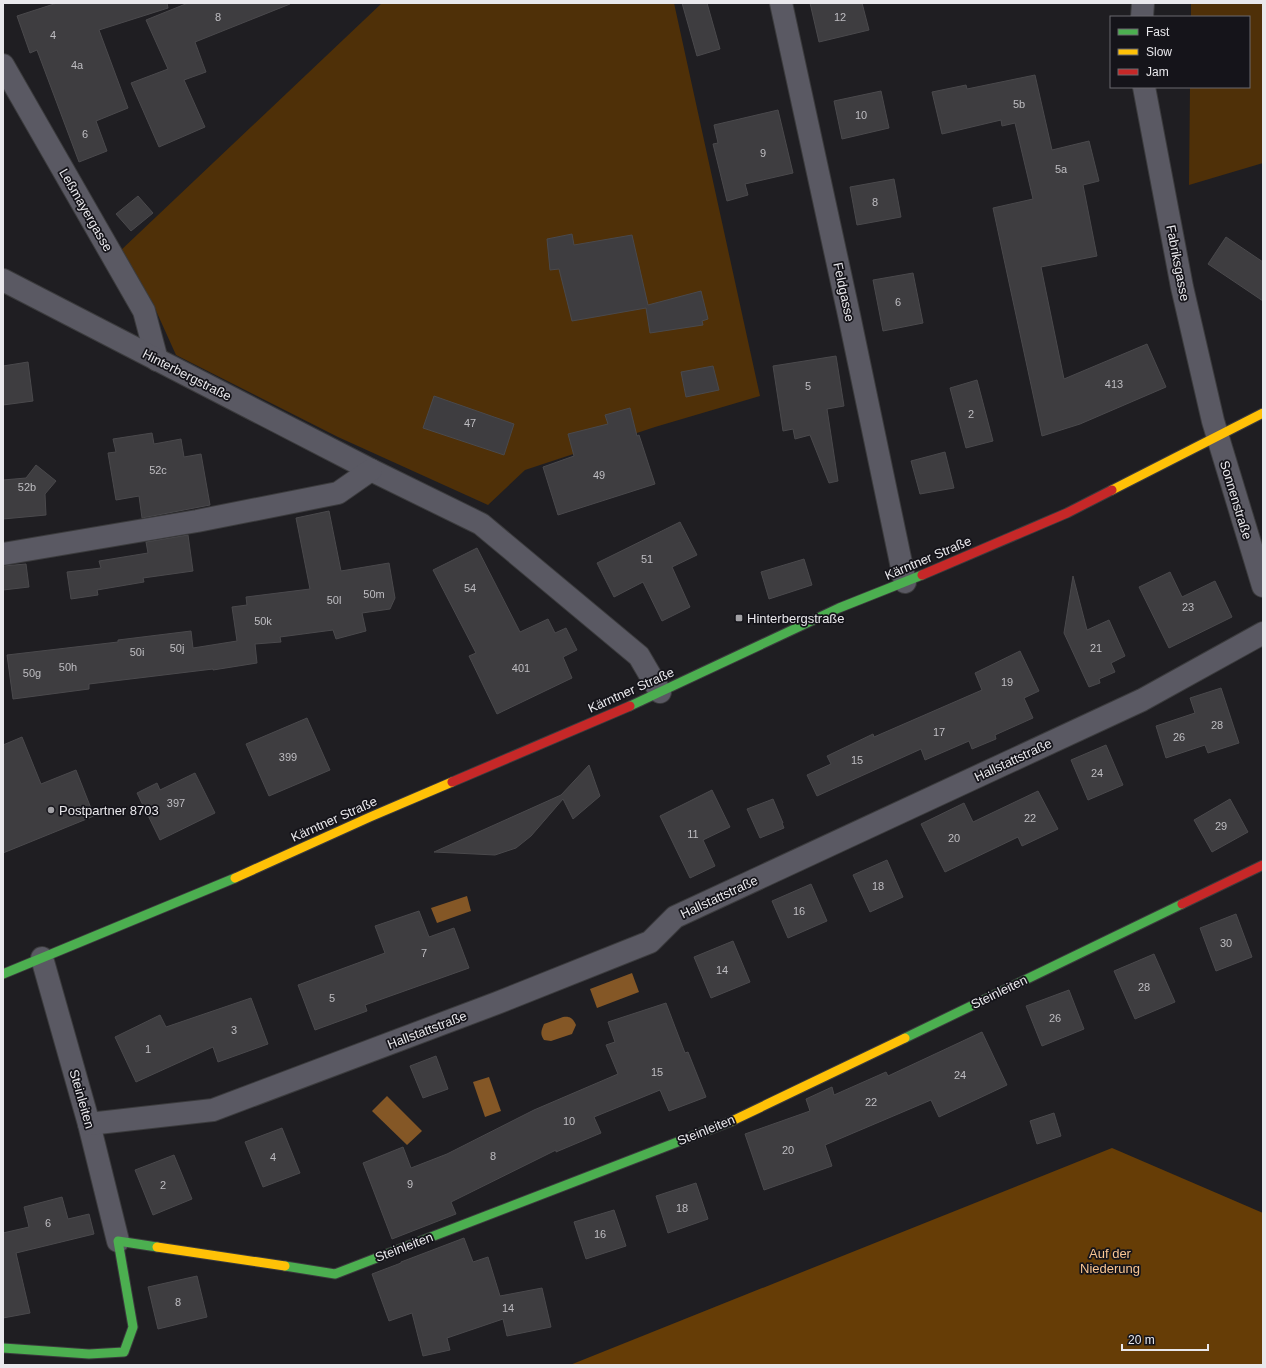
<svg xmlns="http://www.w3.org/2000/svg" width="1266" height="1368" viewBox="0 0 1266 1368" font-family="Helvetica,sans-serif">
  <style>
    .green { fill: #4f3008 }
    .forest { fill: #663d06 }
    .water { fill: #845726 }
    .building { fill: #3e3d40; stroke: #4a494c }
    .lines { fill: none; stroke-linecap: round; stroke-linejoin: round }
    .street-casing { stroke: #3b3b3d; stroke-width: 24 }
    .fast-casing { stroke: #3b3b3d; stroke-width: 11 }
    .slow-casing { stroke: #3b3b3d; stroke-width: 11 }
    .jam-casing { stroke: #3b3b3d; stroke-width: 11 }
    .street { stroke: #5a5963; stroke-width: 22 }
    .fast { stroke: #4caf50; stroke-width: 9 }
    .slow { stroke: #ffc107; stroke-width: 9 }
    .jam { stroke: #c62828; stroke-width: 9 }
    .poi-dot { fill: #a2a1a5; stroke: #15141a; stroke-width: 1.5 }
    .labels { text-anchor: middle; dominant-baseline: central; stroke-width: 3.5; stroke-linejoin: round; paint-order: stroke }
    .number-label { font-size: 11px; fill: #bebdc1 }
    .street-label { font-size: 13px; fill: #e9e8ec; stroke: #15141a }
    .poi-label { font-size: 13px; fill: #e9e8ec; stroke: #15141a; text-anchor: start }
    .park-label { font-size: 13px; fill: #f9c592; stroke: #15141a }
  </style>
  <rect width="100%" height="100%" fill="#1f1e22"/>
  <g class="green">
    <path d="M 382,3 L 674,3 L 760,396 L 655,427 L 525,470 L 488,505 L 338,437 L 176,355 L 153,304 L 119,252 Z"/>
    <path d="M 1191,3 L 1263,3 L 1263,163 L 1189,185 L 1190,87 L 1249,87 L 1249,17 L 1191,17 Z"/>
  </g>
  <path class="forest" d="M 1112,1148 L 1263,1213 L 1263,1365 L 570,1365 Z"/>
  <g class="water">
    <path d="M 467,896 L 471,911 L 437,923 L 431,908 Z"/>
    <path d="M 632,973 L 639,992 L 597,1008 L 590,989 Z"/>
    <path d="M 563,1017 C 571,1016 573,1019 576,1025 L 572,1034 L 551,1041 L 544,1040 C 540,1034 541,1031 544,1024 Z"/>
    <path d="M 489,1077 L 501,1111 L 485,1117 L 473,1082 Z"/>
    <path d="M 387,1096 L 422,1131 L 407,1145 L 372,1111 Z"/>
  </g>
  <g class="building">
    <path d="M 57,3 L 167,3 L 168,8 L 99,30 L 128,108 L 96,121 L 107,151 L 79,162 L 37,50 L 30,53 L 17,16 Z"/>
    <path d="M 188,3 L 290,3 L 290,4 L 195,42 L 206,72 L 184,80 L 205,127 L 159,147 L 131,83 L 168,69 L 146,20 Z"/>
    <path d="M 682,3 L 707,3 L 720,49 L 697,56 Z"/>
    <path d="M 810,3 L 862,3 L 869,30 L 819,42 Z"/>
    <path d="M 1035,75 L 1052,150 L 1089,141 L 1099,181 L 1083,185 L 1097,256 L 1041,267 L 1064,379 L 1147,344 L 1166,387 L 1080,424 L 1042,436 L 993,208 L 1033,199 L 1015,123 L 1002,126 L 1001,120 L 942,134 L 932,92 L 966,85 L 967,89 Z"/>
    <path d="M 881,91 L 889,128 L 842,139 L 834,101 Z"/>
    <path d="M 778,110 L 793,173 L 745,184 L 748,195 L 727,201 L 713,144 L 718,143 L 714,125 Z"/>
    <path d="M 894,179 L 901,217 L 857,225 L 850,187 Z"/>
    <path d="M 138,196 L 153,213 L 131,231 L 116,214 Z"/>
    <path d="M 572,234 L 574,245 L 632,235 L 648,305 L 701,291 L 708,319 L 702,321 L 703,325 L 650,333 L 646,308 L 572,321 L 559,269 L 550,270 L 547,239 Z"/>
    <path d="M 1226,237 L 1263,262 L 1263,301 L 1208,264 Z"/>
    <path d="M 913,273 L 923,323 L 883,331 L 873,280 Z"/>
    <path d="M 836,356 L 844,406 L 827,409 L 838,481 L 829,483 L 810,435 L 795,439 L 793,429 L 783,431 L 773,366 Z"/>
    <path d="M 28,362 L 33,401 L 3,405 L 3,366 Z"/>
    <path d="M 713,366 L 719,390 L 686,397 L 681,372 Z"/>
    <path d="M 977,380 L 993,441 L 966,448 L 950,388 Z"/>
    <path d="M 434,396 L 514,424 L 504,455 L 423,428 Z"/>
    <path d="M 630,408 L 637,436 L 639,435 L 655,484 L 558,515 L 543,467 L 574,456 L 568,434 L 608,424 L 605,415 Z"/>
    <path d="M 152,433 L 154,444 L 181,439 L 184,457 L 201,454 L 210,505 L 142,518 L 139,496 L 116,500 L 108,453 L 116,452 L 113,439 Z"/>
    <path d="M 945,452 L 954,488 L 920,494 L 911,461 Z"/>
    <path d="M 36,465 L 56,481 L 45,494 L 46,515 L 3,519 L 3,480 L 26,478 Z"/>
    <path d="M 329,511 L 341,571 L 389,563 L 395,598 L 390,609 L 362,613 L 366,631 L 336,639 L 333,630 L 280,637 L 281,642 L 255,644 L 257,663 L 213,670 L 213,669 L 89,684 L 89,689 L 13,699 L 7,655 L 118,642 L 118,640 L 191,631 L 193,648 L 237,641 L 232,607 L 247,605 L 246,597 L 310,589 L 296,518 Z"/>
    <path d="M 680,522 L 697,555 L 672,567 L 690,607 L 662,621 L 643,582 L 614,597 L 597,563 Z"/>
    <path d="M 188,535 L 193,571 L 143,578 L 144,582 L 97,590 L 98,595 L 71,599 L 67,572 L 101,568 L 99,561 L 148,553 L 146,542 Z"/>
    <path d="M 477,548 L 520,632 L 548,619 L 555,633 L 566,628 L 577,650 L 563,657 L 572,678 L 497,714 L 469,656 L 476,653 L 433,570 Z"/>
    <path d="M 804,559 L 812,585 L 769,599 L 761,572 Z"/>
    <path d="M 26,564 L 29,587 L 3,590 L 3,566 Z"/>
    <path d="M 1170,572 L 1182,597 L 1215,581 L 1232,617 L 1169,648 L 1139,587 Z"/>
    <path d="M 1073,576 L 1087,630 L 1109,620 L 1125,656 L 1111,663 L 1115,672 L 1099,679 L 1100,683 L 1089,687 L 1064,633 Z"/>
    <path d="M 1020,651 L 1039,691 L 1024,698 L 1033,718 L 995,735 L 996,739 L 972,749 L 969,741 L 925,760 L 921,749 L 817,796 L 807,775 L 831,764 L 827,756 L 873,734 L 874,737 L 982,690 L 975,673 Z"/>
    <path d="M 1221,688 L 1239,743 L 1208,753 L 1205,745 L 1166,758 L 1156,726 L 1195,713 L 1190,698 Z"/>
    <path d="M 307,718 L 330,770 L 269,796 L 246,744 Z"/>
    <path d="M 22,737 L 41,784 L 76,770 L 94,816 L 3,853 L 3,745 Z"/>
    <path d="M 1106,745 L 1123,785 L 1088,800 L 1071,760 Z"/>
    <path d="M 589,765 L 600,796 L 573,819 L 563,799 L 531,836 L 516,848 L 495,855 L 434,852 L 561,795 Z"/>
    <path d="M 195,773 L 215,813 L 160,840 L 137,793 L 157,783 L 160,790 Z"/>
    <path d="M 712,790 L 730,827 L 703,840 L 715,866 L 690,878 L 660,816 Z"/>
    <path d="M 1038,791 L 1058,829 L 1022,846 L 1018,837 L 945,872 L 921,824 L 964,803 L 973,822 Z"/>
    <path d="M 773,799 L 783,823 L 782,823 L 784,828 L 760,838 L 747,809 Z"/>
    <path d="M 1230,799 L 1248,832 L 1212,852 L 1194,820 Z"/>
    <path d="M 887,860 L 903,897 L 870,912 L 853,875 Z"/>
    <path d="M 811,884 L 827,921 L 788,938 L 772,901 Z"/>
    <path d="M 419,911 L 429,937 L 454,928 L 469,968 L 365,1005 L 367,1011 L 315,1030 L 298,985 L 385,953 L 375,926 Z"/>
    <path d="M 1236,914 L 1252,957 L 1216,971 L 1200,928 Z"/>
    <path d="M 733,941 L 750,982 L 711,998 L 694,957 Z"/>
    <path d="M 1154,954 L 1175,1002 L 1135,1019 L 1114,971 Z"/>
    <path d="M 1069,990 L 1084,1029 L 1042,1046 L 1026,1006 Z"/>
    <path d="M 251,998 L 268,1044 L 218,1062 L 213,1047 L 136,1082 L 115,1037 L 160,1015 L 166,1027 Z"/>
    <path d="M 666,1003 L 685,1053 L 688,1052 L 706,1097 L 669,1111 L 660,1090 L 594,1117 L 601,1133 L 556,1152 L 556,1150 L 451,1202 L 456,1214 L 392,1239 L 363,1163 L 403,1147 L 411,1168 L 447,1154 L 534,1110 L 618,1074 L 606,1045 L 615,1042 L 608,1022 Z"/>
    <path d="M 982,1032 L 1007,1085 L 939,1117 L 931,1100 L 825,1145 L 832,1166 L 764,1190 L 745,1134 L 810,1111 L 806,1099 L 832,1087 L 834,1095 L 886,1072 L 888,1076 Z"/>
    <path d="M 436,1056 L 448,1089 L 423,1098 L 410,1066 Z"/>
    <path d="M 1054,1113 L 1061,1136 L 1037,1144 L 1030,1121 Z"/>
    <path d="M 282,1128 L 300,1173 L 263,1187 L 245,1142 Z"/>
    <path d="M 174,1155 L 192,1199 L 153,1215 L 135,1170 Z"/>
    <path d="M 696,1183 L 708,1219 L 668,1233 L 656,1196 Z"/>
    <path d="M 62,1197 L 68,1219 L 89,1214 L 94,1234 L 16,1253 L 30,1313 L 3,1318 L 3,1233 L 29,1227 L 24,1207 Z"/>
    <path d="M 614,1210 L 626,1246 L 586,1259 L 574,1222 Z"/>
    <path d="M 464,1238 L 473,1262 L 488,1257 L 500,1296 L 542,1288 L 551,1327 L 507,1336 L 503,1319 L 447,1338 L 450,1350 L 423,1356 L 412,1313 L 389,1321 L 372,1274 L 401,1263 L 401,1262 Z"/>
    <path d="M 197,1276 L 207,1317 L 158,1329 L 148,1287 Z"/>
  </g>
  <g class="lines">
    <defs>
      <g id="street">
        <path d="M 781,3 L 849,315 L 905,582"/>
        <path d="M 1142,17 L 1143,3"/>
        <path d="M 3,65 L 144,311 L 157,360"/>
        <path d="M 1144,87 L 1182,287 L 1213,421 L 1263,586"/>
        <path d="M 3,280 L 371,470 L 481,524 L 639,656 L 660,692"/>
        <path d="M 3,554 L 197,521 L 338,493 L 371,470"/>
        <path d="M 42,958 L 89,1124 L 118,1241"/>
        <path d="M 89,1124 L 213,1110 L 497,1003 L 650,942 L 675,917 L 1142,700 L 1263,633"/>
      </g>
      <g id="fast">
        <path d="M 630,706 L 839,608 L 922,575"/>
        <path d="M 3,974 L 235,878"/>
        <path d="M 905,1038 L 1182,904"/>
        <path d="M 285,1266 L 335,1274 L 732,1121"/>
        <path d="M 3,1348 L 89,1354 L 124,1352 L 133,1327 L 118,1241 L 157,1247"/>
      </g>
      <g id="slow">
        <path d="M 1112,490 L 1263,413"/>
        <path d="M 235,878 L 370,817 L 452,782"/>
        <path d="M 732,1121 L 905,1038"/>
        <path d="M 157,1247 L 285,1266"/>
      </g>
      <g id="jam">
        <path d="M 922,575 L 1067,513 L 1112,490"/>
        <path d="M 452,782 L 630,706"/>
        <path d="M 1182,904 L 1263,865"/>
      </g>
    </defs>
    <use href="#street" class="street-casing"/>
    <use href="#fast" class="fast-casing"/>
    <use href="#slow" class="slow-casing"/>
    <use href="#jam" class="jam-casing"/>
    <use href="#street" class="street"/>
    <use href="#fast" class="fast"/>
    <use href="#slow" class="slow"/>
    <use href="#jam" class="jam"/>
  </g>
  <g class="poi-dot">
    <rect x="735" y="614" width="8" height="8" rx="2"/>
    <circle cx="51" cy="810" r="4"/>
  </g>
  <g class="labels">
    <g class="number-label">
      <text x="218" y="17">8</text>
      <text x="840" y="17">12</text>
      <text x="53" y="35">4</text>
      <text x="77" y="65">4a</text>
      <text x="1019" y="104">5b</text>
      <text x="861" y="115">10</text>
      <text x="85" y="134">6</text>
      <text x="763" y="153">9</text>
      <text x="1061" y="169">5a</text>
      <text x="875" y="202">8</text>
      <text x="898" y="302">6</text>
      <text x="1114" y="384">413</text>
      <text x="808" y="386">5</text>
      <text x="971" y="414">2</text>
      <text x="470" y="423">47</text>
      <text x="158" y="470">52c</text>
      <text x="599" y="475">49</text>
      <text x="27" y="487">52b</text>
      <text x="647" y="559">51</text>
      <text x="470" y="588">54</text>
      <text x="374" y="594">50m</text>
      <text x="334" y="600">50l</text>
      <text x="1188" y="607">23</text>
      <text x="263" y="621">50k</text>
      <text x="177" y="648">50j</text>
      <text x="1096" y="648">21</text>
      <text x="137" y="652">50i</text>
      <text x="68" y="667">50h</text>
      <text x="521" y="668">401</text>
      <text x="32" y="673">50g</text>
      <text x="1007" y="682">19</text>
      <text x="1217" y="725">28</text>
      <text x="939" y="732">17</text>
      <text x="1179" y="737">26</text>
      <text x="288" y="757">399</text>
      <text x="857" y="760">15</text>
      <text x="1097" y="773">24</text>
      <text x="176" y="803">397</text>
      <text x="1030" y="818">22</text>
      <text x="1221" y="826">29</text>
      <text x="693" y="834">11</text>
      <text x="954" y="838">20</text>
      <text x="878" y="886">18</text>
      <text x="799" y="911">16</text>
      <text x="1226" y="943">30</text>
      <text x="424" y="953">7</text>
      <text x="722" y="970">14</text>
      <text x="1144" y="987">28</text>
      <text x="332" y="998">5</text>
      <text x="1055" y="1018">26</text>
      <text x="234" y="1030">3</text>
      <text x="148" y="1049">1</text>
      <text x="657" y="1072">15</text>
      <text x="960" y="1075">24</text>
      <text x="871" y="1102">22</text>
      <text x="569" y="1121">10</text>
      <text x="788" y="1150">20</text>
      <text x="493" y="1156">8</text>
      <text x="273" y="1157">4</text>
      <text x="410" y="1184">9</text>
      <text x="163" y="1185">2</text>
      <text x="682" y="1208">18</text>
      <text x="48" y="1223">6</text>
      <text x="600" y="1234">16</text>
      <text x="178" y="1302">8</text>
      <text x="508" y="1308">14</text>
    </g>
    <g class="street-label">
      <text transform="translate(86 210) rotate(60)">Leßmayergasse</text>
      <text transform="translate(1178 263) rotate(79)">Fabriksgasse</text>
      <text transform="translate(844 292) rotate(78)">Feldgasse</text>
      <text transform="translate(187 375) rotate(27)">Hinterbergstraße</text>
      <text transform="translate(1236 500) rotate(73)">Sonnenstraße</text>
      <text transform="translate(928 558) rotate(-23)">Kärntner Straße</text>
      <text transform="translate(631 690) rotate(-24)">Kärntner Straße</text>
      <text transform="translate(1013 760) rotate(-25)">Hallstattstraße</text>
      <text transform="translate(334 819) rotate(-24)">Kärntner Straße</text>
      <text transform="translate(719 897) rotate(-25)">Hallstattstraße</text>
      <text transform="translate(999 992) rotate(-26)">Steinleiten</text>
      <text transform="translate(427 1030) rotate(-21)">Hallstattstraße</text>
      <text transform="translate(82 1099) rotate(74)">Steinleiten</text>
      <text transform="translate(706 1130) rotate(-22)">Steinleiten</text>
      <text transform="translate(404 1247) rotate(-21)">Steinleiten</text>
    </g>
    <g class="poi-label">
      <text x="747" y="618">Hinterbergstraße</text>
      <text x="59" y="810">Postpartner 8703</text>
    </g>
    <g class="park-label">
      <text x="1110" y="1253">Auf der<tspan x="1110" dy="15">Niederung</tspan></text>
    </g>
  </g>
  <rect width="1266" height="1368" fill="none" stroke="#e9e8ec" stroke-width="8"/>
  <rect x="1110" y="16" width="140" height="72" fill="#15141a" stroke="#6a696e"/>
  <rect x="1118" y="29" width="20" height="6" fill="#4caf50" stroke="#6a696e"/>
  <text x="1146" y="36" font-size="12" fill="#e9e8ec">Fast</text>
  <rect x="1118" y="49" width="20" height="6" fill="#ffc107" stroke="#6a696e"/>
  <text x="1146" y="56" font-size="12" fill="#e9e8ec">Slow</text>
  <rect x="1118" y="69" width="20" height="6" fill="#c62828" stroke="#6a696e"/>
  <text x="1146" y="76" font-size="12" fill="#e9e8ec">Jam</text>
  <path d="M1122 1344v6h86v-6" fill="none" stroke="#e9e8ec" stroke-width="2"/>
  <text x="1128" y="1344" font-size="12" fill="#e9e8ec" stroke="#15141a" stroke-width="3" paint-order="stroke">20 m</text>
</svg>
